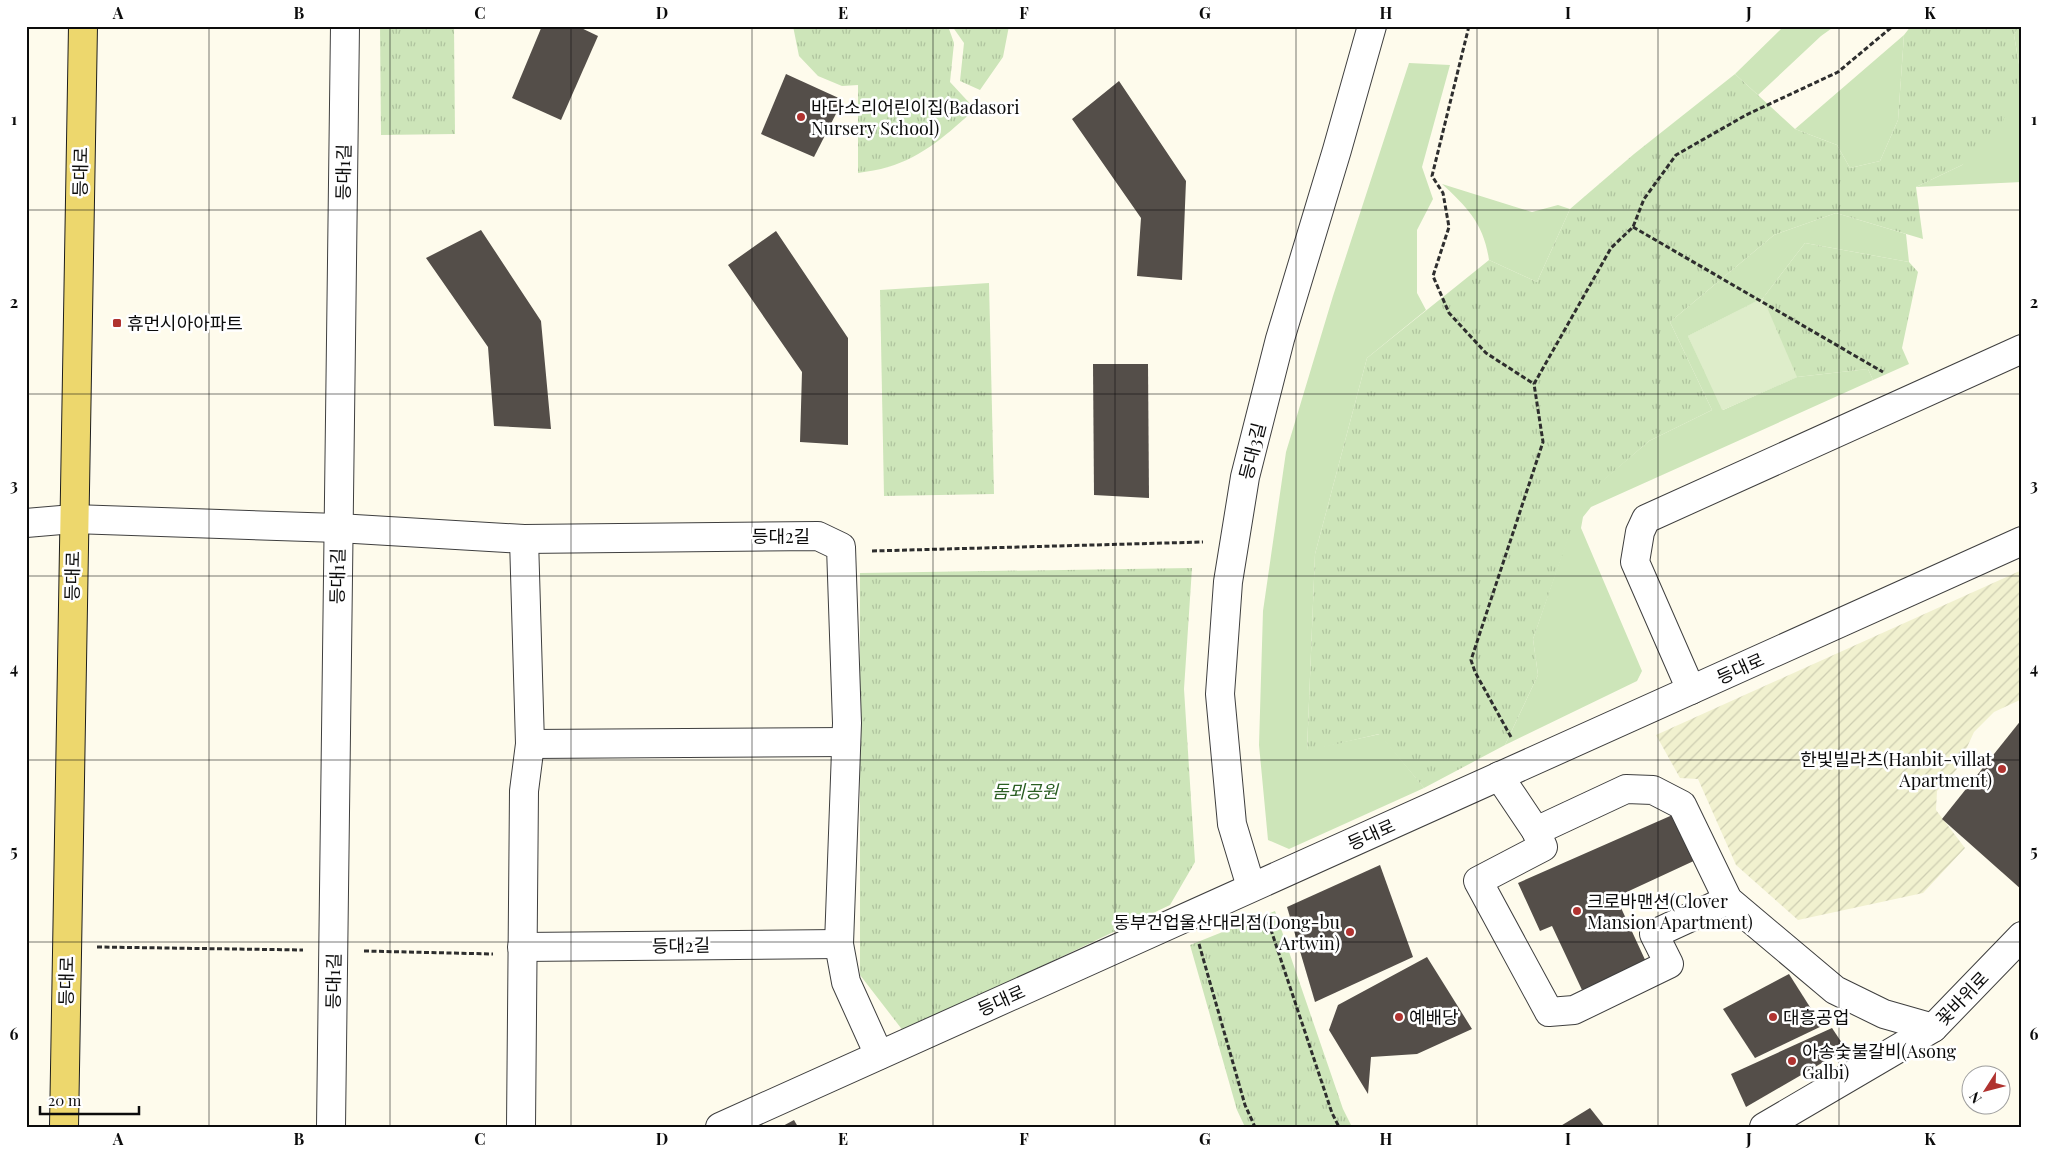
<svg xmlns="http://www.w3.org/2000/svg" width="2048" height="1153" viewBox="0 0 2048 1153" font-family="'Playfair Display','Noto Sans KR',serif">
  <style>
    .farmland { fill: url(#farmland-furrows) }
    .grass { fill: #cde5b9 }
    .park { fill: url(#park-tufts) }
    .pitch { fill: #deedca }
    .building { fill: #544e49 }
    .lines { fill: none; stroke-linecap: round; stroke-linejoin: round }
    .minor-casing { stroke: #3f3f3f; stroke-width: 30 }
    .major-casing { stroke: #1d1d1d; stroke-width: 30 }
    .path { stroke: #2e2e2e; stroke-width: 3; stroke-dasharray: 5 2.5; stroke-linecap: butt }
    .minor { stroke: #fff; stroke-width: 28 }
    .major { stroke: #edd76d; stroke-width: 28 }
    .grid { fill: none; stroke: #0c0c0c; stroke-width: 1; stroke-opacity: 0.55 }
    .poi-dot { fill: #b03330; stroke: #fff; stroke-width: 2 }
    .labels { text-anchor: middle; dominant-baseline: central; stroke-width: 5; stroke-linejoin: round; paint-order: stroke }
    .poi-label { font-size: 18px; fill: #0c0c0c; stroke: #fff; text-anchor: start }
    .street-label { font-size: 18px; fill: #0c0c0c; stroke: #fff }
    .park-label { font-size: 18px; font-style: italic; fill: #2a5e22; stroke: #fff }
    .neatline { fill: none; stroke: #0c0c0c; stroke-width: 2 }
    .grid-label { font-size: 16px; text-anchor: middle; font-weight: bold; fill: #0c0c0c }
  </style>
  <defs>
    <pattern id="farmland-furrows" width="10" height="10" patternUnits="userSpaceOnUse" patternTransform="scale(1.25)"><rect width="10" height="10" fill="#f1f1cf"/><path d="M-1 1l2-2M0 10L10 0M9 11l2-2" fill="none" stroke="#cdcdb1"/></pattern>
    <pattern id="park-tufts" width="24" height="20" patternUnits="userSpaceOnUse" patternTransform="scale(1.25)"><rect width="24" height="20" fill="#cde5b9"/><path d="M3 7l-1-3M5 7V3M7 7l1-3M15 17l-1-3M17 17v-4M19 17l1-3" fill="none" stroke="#afc39e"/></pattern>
  </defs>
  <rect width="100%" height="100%" fill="#fefbec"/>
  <path class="farmland" d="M 2022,570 L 2022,699 L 1994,712 L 1974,732 L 1957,769 L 1937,791 L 1936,810 L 1965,848 L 1923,893 L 1798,920 L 1736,865 L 1698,779 L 1680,778 L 1656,735 Z"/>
  <g class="grass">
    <path d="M 1784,26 L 1835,26 L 1821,36 L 1758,95 L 1735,74 Z"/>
    <path d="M 2019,26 L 2022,26 L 2022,182 L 1916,187 L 1962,165 L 2021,76 L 2014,35 Z"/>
    <path d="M 1904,35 L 1898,120 L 1880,161 L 1850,168 L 1837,145 L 1795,129 Z"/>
    <path d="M 1409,63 L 1450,65 L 1422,167 L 1433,199 L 1417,230 L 1417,293 L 1426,310 L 1367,358 L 1315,554 L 1307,750 L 1380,734 L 1424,788 L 1289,849 L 1268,840 L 1259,745 L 1263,611 L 1286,452 L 1333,296 Z"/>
    <path d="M 1442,184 L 1532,212 L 1558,205 L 1570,209 L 1537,282 L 1489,260 C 1484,224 1467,207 1442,184 Z"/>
    <path d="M 1836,213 L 1906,234 L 1909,262 L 1805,243 L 1763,298 L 1688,336 L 1723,410 L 1797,377 L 1868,369 L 1873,380 L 1591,507 L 1583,517 L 1581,528 L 1642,671 L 1637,681 L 1505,745 L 1538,675 L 1533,639 L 1581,499 L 1649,441 L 1712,410 L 1670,322 L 1774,235 Z"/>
  </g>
  <g class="park">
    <path d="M 380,26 L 454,26 L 455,134 L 381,135 Z"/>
    <path d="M 793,26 L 948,26 L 954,43 L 950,82 L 975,109 C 950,132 923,157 888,167 C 879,170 868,171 858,173 L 858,85 L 842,86 L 818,76 L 799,56 Z"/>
    <path d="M 952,26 L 1009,26 L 1003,57 L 980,90 L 960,81 L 964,43 Z"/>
    <path d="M 1911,26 L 2019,26 L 2014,35 L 2021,76 L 2001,126 L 1962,165 L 1916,187 L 1923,239 L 1836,213 L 1774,235 L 1670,322 L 1712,410 L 1649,441 L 1582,499 L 1533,639 L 1538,675 L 1505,745 L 1424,788 L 1379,734 L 1307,751 L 1315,554 L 1367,358 L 1489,260 L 1537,282 L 1570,209 L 1634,154 L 1735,74 L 1795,129 L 1837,145 L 1850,168 L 1880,161 L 1898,120 L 1904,35 Z"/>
    <path d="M 1805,243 L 1909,262 L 1918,272 L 1902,348 L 1909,364 L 1873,380 L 1868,369 L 1797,377 L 1722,410 L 1688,336 L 1763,298 Z"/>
    <path d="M 989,283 L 994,494 L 884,496 L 880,290 Z"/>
    <path d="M 1192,568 L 1184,689 L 1195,862 L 1170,905 L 904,1032 L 860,975 L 860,573 Z"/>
    <path d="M 1275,911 L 1343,1109 L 1352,1127 L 1245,1127 L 1237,1110 L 1190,945 Z"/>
  </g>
  <path class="pitch" d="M 1763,298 L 1797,377 L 1722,410 L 1688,336 Z"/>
  <g class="building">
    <path d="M 542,26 L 577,26 L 598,36 L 561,120 L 512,98 Z"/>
    <path d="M 786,74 L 843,100 L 814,157 L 761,134 Z"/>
    <path d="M 1119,81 L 1186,181 L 1182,280 L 1137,276 L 1141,218 L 1072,119 Z"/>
    <path d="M 481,230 L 541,321 L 551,429 L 494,426 L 488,347 L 426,258 Z"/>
    <path d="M 776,231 L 848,338 L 848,445 L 800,442 L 802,372 L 728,265 Z"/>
    <path d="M 1093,364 L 1148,364 L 1149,498 L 1094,495 Z"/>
    <path d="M 2022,719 L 2022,890 L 1942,819 Z"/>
    <path d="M 1677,813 L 1698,859 L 1616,897 L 1647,964 L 1582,990 L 1552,926 L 1540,931 L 1518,883 Z"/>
    <path d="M 1380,865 L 1413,957 L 1315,1002 L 1287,907 Z"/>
    <path d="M 1427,957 L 1472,1029 L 1417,1054 L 1371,1057 L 1368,1094 L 1329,1030 L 1338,1005 Z"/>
    <path d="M 1789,974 L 1822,1026 L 1755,1058 L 1723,1009 Z"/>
    <path d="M 1832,1028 L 1846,1049 L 1746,1107 L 1731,1074 Z"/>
    <path d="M 1590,1108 L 1605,1127 L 1559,1127 Z"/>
    <path d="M 794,1120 L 798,1127 L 781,1127 Z"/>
  </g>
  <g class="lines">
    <defs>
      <g id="minor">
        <path d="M 26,523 L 73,519 L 338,528 L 524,539 L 818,536 L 841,547 L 847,723 L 839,944 L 846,982 L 879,1055"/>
        <path d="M 1691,690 L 1635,562 L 1640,532 L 1646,519 L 2022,349"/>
        <path d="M 530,744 L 846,742"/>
        <path d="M 1499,776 L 1536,831 L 1626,789 L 1653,790 L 1682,805 L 1728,900 L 1835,990 L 1884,1014 L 1933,1028"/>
        <path d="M 1536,831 L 1543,847 L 1478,881 L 1549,1012 L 1574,1010 L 1669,964 L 1654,934 L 1728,900"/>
        <path d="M 1251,887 L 1232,824 L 1220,694 L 1228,582 L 1245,477 L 1280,339 L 1337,150 L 1372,26"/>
        <path d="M 522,947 L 839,944"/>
        <path d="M 331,1127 L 345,26"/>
        <path d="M 521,1127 L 524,791 L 530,744 L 524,539"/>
        <path d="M 720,1127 L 2022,541"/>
        <path d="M 1764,1127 L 1933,1028 L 2022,936"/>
      </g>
      <path id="major" d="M 64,1127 L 83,26"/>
    </defs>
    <use href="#minor" class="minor-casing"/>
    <use href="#major" class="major-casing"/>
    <g class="path">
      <path d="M 1469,26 L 1432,176 L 1443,193 L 1449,227 L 1433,276 L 1449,313 L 1486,353 L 1534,384"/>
      <path d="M 1633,227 L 1883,372"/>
      <path d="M 872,551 L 1203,542"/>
      <path d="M 1511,737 L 1475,672 L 1471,660 L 1543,442 L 1534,384 L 1611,248 L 1633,227 L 1644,199 L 1676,155 L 1746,115 L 1838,72 L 1893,26"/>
      <path d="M 1266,915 L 1332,1113 L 1339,1127"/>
      <path d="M 1199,944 L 1245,1105 L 1255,1127"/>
      <path d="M 97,947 L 303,950"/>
      <path d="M 364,951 L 493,954"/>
    </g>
    <use href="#minor" class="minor"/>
    <use href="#major" class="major"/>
  </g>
  <path class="grid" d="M 209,26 L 209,1127M 390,26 L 390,1127M 571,26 L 571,1127M 752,26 L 752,1127M 933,26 L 933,1127M 1115,26 L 1115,1127M 1296,26 L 1296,1127M 1477,26 L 1477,1127M 1658,26 L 1658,1127M 1839,26 L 1839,1127M 26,210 L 2022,210M 26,394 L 2022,394M 26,576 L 2022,576M 26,760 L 2022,760M 26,942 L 2022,942"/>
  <g class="poi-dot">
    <circle cx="801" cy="117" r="5"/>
    <rect x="112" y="318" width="10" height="10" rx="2.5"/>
    <circle cx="2002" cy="769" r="5"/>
    <circle cx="1577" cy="911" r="5"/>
    <circle cx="1350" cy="932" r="5"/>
    <circle cx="1399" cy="1017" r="5"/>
    <circle cx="1773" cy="1017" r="5"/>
    <circle cx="1792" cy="1061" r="5"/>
  </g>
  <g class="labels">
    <g class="poi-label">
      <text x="811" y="107">바다소리어린이집(Badasori<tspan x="811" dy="21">Nursery School)</tspan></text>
      <text x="127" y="323">휴먼시아아파트</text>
      <text x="1992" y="759" text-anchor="end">한빛빌라츠(Hanbit-villat<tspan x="1992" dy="21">Apartment)</tspan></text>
      <text x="1587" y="901">크로바맨션(Clover<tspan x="1587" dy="21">Mansion Apartment)</tspan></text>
      <text x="1340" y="922" text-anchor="end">동부건업울산대리점(Dong-bu<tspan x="1340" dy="21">Artwin)</tspan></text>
      <text x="1409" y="1017">예배당</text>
      <text x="1783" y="1017">대흥공업</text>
      <text x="1802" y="1051">아송숯불갈비(Asong<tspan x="1802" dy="21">Galbi)</tspan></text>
    </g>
    <g class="street-label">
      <text transform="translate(80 172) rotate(-89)">등대로</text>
      <text transform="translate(343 172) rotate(-89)">등대1길</text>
      <text transform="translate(1252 451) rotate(-76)">등대3길</text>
      <text x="781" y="536">등대2길</text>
      <text transform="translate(72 576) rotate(-89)">등대로</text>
      <text transform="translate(337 576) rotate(-89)">등대1길</text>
      <text transform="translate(1740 668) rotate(-24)">등대로</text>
      <text transform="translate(1371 834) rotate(-24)">등대로</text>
      <text transform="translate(681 945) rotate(-1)">등대2길</text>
      <text transform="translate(66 981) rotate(-89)">등대로</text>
      <text transform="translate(333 981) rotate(-89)">등대1길</text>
      <text transform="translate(1962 998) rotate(-46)">꽃바위로</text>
      <text transform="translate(1001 1000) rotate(-24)">등대로</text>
    </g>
    <g class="park-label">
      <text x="1025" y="791">돔뫼공원</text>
    </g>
  </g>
  <rect width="2048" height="1153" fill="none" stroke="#ffffff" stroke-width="55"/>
  <g transform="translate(1986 1090) rotate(234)"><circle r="24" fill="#ffffff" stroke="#9e9e9e"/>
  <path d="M0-4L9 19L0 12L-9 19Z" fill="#b03330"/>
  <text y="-8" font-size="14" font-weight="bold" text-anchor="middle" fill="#0c0c0c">N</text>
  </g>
  <path d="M40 1106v8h99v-8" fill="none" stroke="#0c0c0c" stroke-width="2.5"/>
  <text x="48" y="1106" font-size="15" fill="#0c0c0c" stroke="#ffffff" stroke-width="4" paint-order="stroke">20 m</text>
  <rect x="28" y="28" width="1992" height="1098" class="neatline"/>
  <g class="grid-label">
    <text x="118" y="19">A</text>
    <text x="299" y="19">B</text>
    <text x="480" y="19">C</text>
    <text x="662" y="19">D</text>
    <text x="843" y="19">E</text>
    <text x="1024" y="19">F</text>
    <text x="1205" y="19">G</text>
    <text x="1386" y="19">H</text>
    <text x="1568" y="19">I</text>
    <text x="1749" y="19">J</text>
    <text x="1930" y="19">K</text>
    <text x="14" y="125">1</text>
    <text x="2034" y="125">1</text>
    <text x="14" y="308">2</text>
    <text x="2034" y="308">2</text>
    <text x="14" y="491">3</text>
    <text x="2034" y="491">3</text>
    <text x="14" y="674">4</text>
    <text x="2034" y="674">4</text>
    <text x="14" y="857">5</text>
    <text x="2034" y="857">5</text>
    <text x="14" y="1040">6</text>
    <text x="2034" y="1040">6</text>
    <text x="118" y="1145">A</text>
    <text x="299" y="1145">B</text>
    <text x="480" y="1145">C</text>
    <text x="662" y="1145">D</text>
    <text x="843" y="1145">E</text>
    <text x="1024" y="1145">F</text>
    <text x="1205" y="1145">G</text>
    <text x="1386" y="1145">H</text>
    <text x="1568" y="1145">I</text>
    <text x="1749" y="1145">J</text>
    <text x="1930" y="1145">K</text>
  </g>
</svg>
